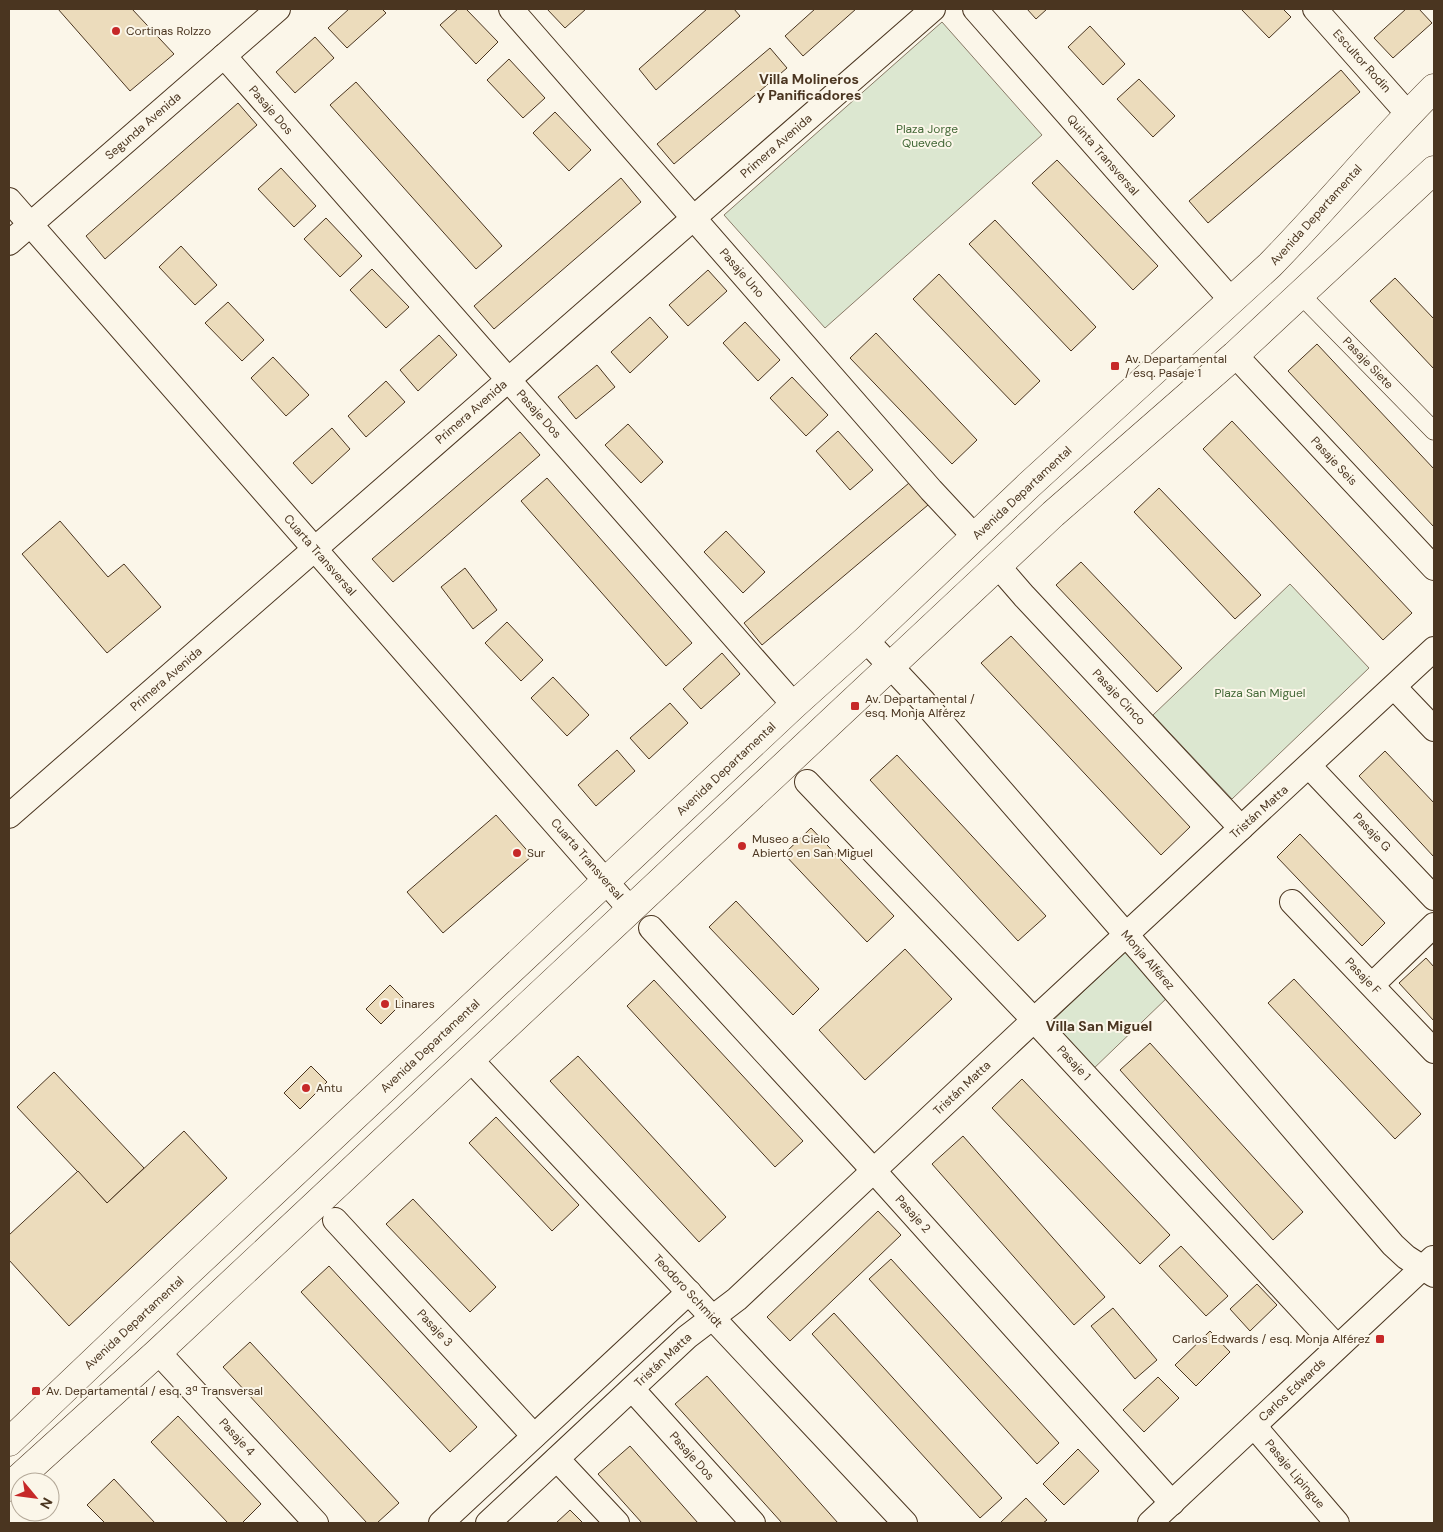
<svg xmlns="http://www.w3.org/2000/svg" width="1443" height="1532" viewBox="0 0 1443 1532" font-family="'DM Sans',sans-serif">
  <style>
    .green { fill: #dce7d0; stroke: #887966 }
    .building { fill: #ecdcbc; stroke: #4a3520 }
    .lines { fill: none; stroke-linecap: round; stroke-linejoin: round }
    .pedestrian-casing { stroke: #4a3520; stroke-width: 19 }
    .minor-casing { stroke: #4a3520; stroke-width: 26 }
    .primary-casing { stroke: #4a3520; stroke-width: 29 }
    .pedestrian { stroke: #fbf6e9; stroke-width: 18 }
    .minor { stroke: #fbf6e9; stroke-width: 24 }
    .primary { stroke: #fbf6e9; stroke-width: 28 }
    .poi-dot { fill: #c62828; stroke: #fbf6e9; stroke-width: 2 }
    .labels { text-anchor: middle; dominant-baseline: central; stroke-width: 4; stroke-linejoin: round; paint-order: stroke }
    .poi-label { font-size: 12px; fill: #4a3520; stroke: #fbf6e9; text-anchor: start }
    .street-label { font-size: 12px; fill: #4a3520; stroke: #fbf6e9 }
    .park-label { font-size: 12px; fill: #436837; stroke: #fbf6e9 }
    .neighbourhood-label { font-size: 14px; font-weight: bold; fill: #4a3520; stroke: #fbf6e9 }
  </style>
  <rect width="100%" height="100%" fill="#fbf6e9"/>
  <g class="green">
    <path d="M 942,22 L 1042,135 L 825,328 L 724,215 Z"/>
    <path d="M 1290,584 L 1369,668 L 1232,799 L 1153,715 Z"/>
    <path d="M 1126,951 L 1169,996 L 1090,1072 L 1047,1026 Z"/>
  </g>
  <g class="building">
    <path d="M 58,9 L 132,9 L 174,54 L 130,91 Z"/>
    <path d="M 349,9 L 382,9 L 386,13 L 347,48 L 328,28 Z"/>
    <path d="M 458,9 L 466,9 L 498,42 L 476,64 L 440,25 Z"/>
    <path d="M 547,9 L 586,9 L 565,28 Z"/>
    <path d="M 707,9 L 734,9 L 740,16 L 656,90 L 639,69 Z"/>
    <path d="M 815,9 L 856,9 L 803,56 L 785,36 Z"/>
    <path d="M 1027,9 L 1047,9 L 1036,19 Z"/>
    <path d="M 1241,9 L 1283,9 L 1291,17 L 1269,38 Z"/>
    <path d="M 1406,9 L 1419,9 L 1432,23 L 1393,58 L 1374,38 Z"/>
    <path d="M 1090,26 L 1125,64 L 1103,85 L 1068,47 Z"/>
    <path d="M 315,37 L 334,58 L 295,93 L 276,72 Z"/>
    <path d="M 770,48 L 787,68 L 674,164 L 657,144 Z"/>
    <path d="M 509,59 L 545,98 L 523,118 L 487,80 Z"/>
    <path d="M 1341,70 L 1360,92 L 1208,223 L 1189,201 Z"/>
    <path d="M 1139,79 L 1175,116 L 1153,137 L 1117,99 Z"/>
    <path d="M 356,82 L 502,246 L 476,269 L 330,105 Z"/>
    <path d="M 238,103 L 257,125 L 105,259 L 86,236 Z"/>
    <path d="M 555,112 L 591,150 L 569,171 L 533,133 Z"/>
    <path d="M 1057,160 L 1158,266 L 1133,290 L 1032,183 Z"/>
    <path d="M 281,168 L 316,206 L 294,227 L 258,189 Z"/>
    <path d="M 621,178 L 641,202 L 494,329 L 474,306 Z"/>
    <path d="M 326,218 L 362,256 L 340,277 L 304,239 Z"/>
    <path d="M 995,220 L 1096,327 L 1071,351 L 969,244 Z"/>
    <path d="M 181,246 L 217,285 L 195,305 L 159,267 Z"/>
    <path d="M 372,269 L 409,307 L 386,328 L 350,290 Z"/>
    <path d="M 708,270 L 727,291 L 688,326 L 669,305 Z"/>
    <path d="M 939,274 L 1040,381 L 1015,405 L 913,299 Z"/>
    <path d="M 1395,278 L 1434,319 L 1434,369 L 1370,301 Z"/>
    <path d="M 228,302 L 264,340 L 242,361 L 205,323 Z"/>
    <path d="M 650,317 L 668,337 L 630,373 L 611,352 Z"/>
    <path d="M 745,322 L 780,360 L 758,381 L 723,343 Z"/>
    <path d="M 876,333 L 977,440 L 952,464 L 850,358 Z"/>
    <path d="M 439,335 L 457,355 L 418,391 L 400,370 Z"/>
    <path d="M 1317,344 L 1434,469 L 1434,527 L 1288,371 Z"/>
    <path d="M 273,357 L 309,395 L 286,416 L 251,378 Z"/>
    <path d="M 597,365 L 615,387 L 576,419 L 558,397 Z"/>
    <path d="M 792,377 L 828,415 L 806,436 L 770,398 Z"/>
    <path d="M 386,381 L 405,402 L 366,437 L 348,416 Z"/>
    <path d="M 1232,421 L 1412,613 L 1383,640 L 1203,449 Z"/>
    <path d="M 628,424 L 663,462 L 641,483 L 605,445 Z"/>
    <path d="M 332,428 L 350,449 L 312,484 L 293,463 Z"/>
    <path d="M 838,431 L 873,470 L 850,490 L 816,451 Z"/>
    <path d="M 520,432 L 540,455 L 393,582 L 372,559 Z"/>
    <path d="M 547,478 L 692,643 L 666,666 L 521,501 Z"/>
    <path d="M 909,483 L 928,505 L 762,645 L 744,623 Z"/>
    <path d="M 1159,488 L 1261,595 L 1235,619 L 1134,512 Z"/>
    <path d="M 60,521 L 108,577 L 124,564 L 161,607 L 107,653 L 22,554 Z"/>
    <path d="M 726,531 L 765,572 L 743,593 L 704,552 Z"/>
    <path d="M 1081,562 L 1182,668 L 1157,692 L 1056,585 Z"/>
    <path d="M 465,568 L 497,610 L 473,629 L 441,587 Z"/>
    <path d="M 507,622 L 543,660 L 521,681 L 485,643 Z"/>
    <path d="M 1011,636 L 1190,827 L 1161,855 L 981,663 Z"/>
    <path d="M 722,653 L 740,674 L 701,709 L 683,689 Z"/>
    <path d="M 553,677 L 589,715 L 567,736 L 531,698 Z"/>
    <path d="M 670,703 L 688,723 L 649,759 L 630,738 Z"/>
    <path d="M 617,750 L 635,771 L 596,806 L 578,785 Z"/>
    <path d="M 1385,751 L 1434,803 L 1434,857 L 1359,776 Z"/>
    <path d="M 897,755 L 1046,916 L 1018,941 L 870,780 Z"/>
    <path d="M 496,815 L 532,856 L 443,933 L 407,892 Z"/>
    <path d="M 811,828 L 894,916 L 867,942 L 784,854 Z"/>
    <path d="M 1300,834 L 1385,923 L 1362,946 L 1277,857 Z"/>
    <path d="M 736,901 L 819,989 L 793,1015 L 709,927 Z"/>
    <path d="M 905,949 L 952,999 L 865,1080 L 819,1030 Z"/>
    <path d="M 1426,958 L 1434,967 L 1434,1021 L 1399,983 Z"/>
    <path d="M 1294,979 L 1421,1114 L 1395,1139 L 1268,1003 Z"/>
    <path d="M 654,980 L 803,1141 L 775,1167 L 627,1006 Z"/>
    <path d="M 390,985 L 405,1000 L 381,1024 L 366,1009 Z"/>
    <path d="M 1150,1043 L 1303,1212 L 1273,1240 L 1120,1070 Z"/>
    <path d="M 578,1056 L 726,1217 L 699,1242 L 550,1081 Z"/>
    <path d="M 311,1066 L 327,1082 L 300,1109 L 284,1093 Z"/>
    <path d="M 54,1072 L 144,1168 L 107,1203 L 17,1107 Z"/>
    <path d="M 1022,1079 L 1170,1235 L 1140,1264 L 992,1108 Z"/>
    <path d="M 496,1117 L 579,1205 L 552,1231 L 469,1143 Z"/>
    <path d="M 184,1131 L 227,1178 L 69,1326 L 9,1260 L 9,1235 L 78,1171 L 107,1203 Z"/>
    <path d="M 963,1136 L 1105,1297 L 1074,1325 L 932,1164 Z"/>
    <path d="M 413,1199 L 496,1287 L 470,1312 L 386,1224 Z"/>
    <path d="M 878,1211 L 901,1235 L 790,1341 L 767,1317 Z"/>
    <path d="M 1181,1246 L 1228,1296 L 1206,1316 L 1159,1266 Z"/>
    <path d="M 891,1259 L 1059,1443 L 1037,1464 L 869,1279 Z"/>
    <path d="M 329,1266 L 477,1427 L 450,1452 L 301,1292 Z"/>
    <path d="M 1257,1284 L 1277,1305 L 1250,1331 L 1230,1309 Z"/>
    <path d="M 1113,1308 L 1157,1360 L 1135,1379 L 1091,1326 Z"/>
    <path d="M 834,1313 L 1002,1498 L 980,1518 L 812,1334 Z"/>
    <path d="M 1210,1331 L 1230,1352 L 1196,1386 L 1175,1365 Z"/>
    <path d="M 250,1342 L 399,1503 L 377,1523 L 367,1523 L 223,1367 Z"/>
    <path d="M 707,1376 L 838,1523 L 782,1523 L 675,1404 Z"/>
    <path d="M 1158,1377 L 1179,1398 L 1144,1432 L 1123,1410 Z"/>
    <path d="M 178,1416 L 261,1504 L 242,1523 L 228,1523 L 151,1442 Z"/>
    <path d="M 630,1446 L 698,1523 L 642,1523 L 598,1474 Z"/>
    <path d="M 1078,1449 L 1099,1471 L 1064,1505 L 1043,1484 Z"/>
    <path d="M 114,1479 L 155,1523 L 105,1523 L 87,1505 Z"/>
    <path d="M 1026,1498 L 1047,1520 L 1043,1523 L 1000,1523 Z"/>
    <path d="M 570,1510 L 583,1523 L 556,1523 Z"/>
  </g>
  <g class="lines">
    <defs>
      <path id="pedestrian" d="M 1301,295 L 1434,431"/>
      <g id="minor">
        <path d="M 511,9 L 931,490 L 974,536"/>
        <path d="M 975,9 L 1232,301"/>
        <path d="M 1315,9 L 1408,114"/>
        <path d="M 224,56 L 794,705"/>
        <path d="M 9,200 L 630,909"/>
        <path d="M 9,243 L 278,9"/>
        <path d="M 1235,355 L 1434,568"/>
        <path d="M 998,566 L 1024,596 L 1241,828"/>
        <path d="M 866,640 L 924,702 L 1143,954 L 1393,1245 L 1406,1257 L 1434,1275"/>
        <path d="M 1394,687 L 1434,729"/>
        <path d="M 1309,766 L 1434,898"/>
        <path d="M 807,782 L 1034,1020 L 1337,1347"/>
        <path d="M 9,816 L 933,9"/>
        <path d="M 1292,902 L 1434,1051"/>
        <path d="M 651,928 L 874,1171 L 1172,1503"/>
        <path d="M 1372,985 L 1434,925"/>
        <path d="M 470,1059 L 905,1523"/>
        <path d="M 335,1220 L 534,1436"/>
        <path d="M 158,1352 L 316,1523"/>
        <path d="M 632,1389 L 753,1523"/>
        <path d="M 1254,1426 L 1337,1523"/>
        <path d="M 557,1459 L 617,1523"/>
        <path d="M 441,1523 L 689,1292"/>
        <path d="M 488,1523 L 687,1337 L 737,1299 L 1034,1020 L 1434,649"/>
        <path d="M 1150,1523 L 1433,1258"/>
      </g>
      <g id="primary">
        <path d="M 9,1442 L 134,1323 L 794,705 L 866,640 L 1029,485 L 1270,265 C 1326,208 1377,145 1434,88"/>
        <path d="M 9,1487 L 158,1352 L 1053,514 L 1235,355 L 1434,170"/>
      </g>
    </defs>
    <use href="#pedestrian" class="pedestrian-casing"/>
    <use href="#minor" class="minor-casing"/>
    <use href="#primary" class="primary-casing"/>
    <use href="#pedestrian" class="pedestrian"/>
    <use href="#minor" class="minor"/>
    <use href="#primary" class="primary"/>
  </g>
  <g class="poi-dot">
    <circle cx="116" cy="31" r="5"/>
    <rect x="1110" y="361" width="10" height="10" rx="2.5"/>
    <rect x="850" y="701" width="10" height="10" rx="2.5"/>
    <circle cx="742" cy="846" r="5"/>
    <circle cx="517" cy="853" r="5"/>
    <circle cx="385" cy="1004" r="5"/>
    <circle cx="306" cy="1088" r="5"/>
    <rect x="1375" y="1334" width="10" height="10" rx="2.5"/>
    <rect x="31" y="1386" width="10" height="10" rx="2.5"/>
  </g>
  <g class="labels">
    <g class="poi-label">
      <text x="126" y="31">Cortinas Rolzzo</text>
      <text x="1125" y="359">Av. Departamental<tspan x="1125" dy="14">/ esq. Pasaje 1</tspan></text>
      <text x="865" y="699">Av. Departamental /<tspan x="865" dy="14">esq. Monja Alférez</tspan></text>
      <text x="752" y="839">Museo a Cielo<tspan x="752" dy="14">Abierto en San Miguel</tspan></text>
      <text x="527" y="853">Sur</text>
      <text x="395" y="1004">Linares</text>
      <text x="316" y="1088">Antu</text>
      <text x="1370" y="1339" text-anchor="end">Carlos Edwards / esq. Monja Alférez</text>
      <text x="46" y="1391">Av. Departamental / esq. 3ª Transversal</text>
    </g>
    <g class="street-label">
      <text transform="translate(1362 61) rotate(48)">Escultor Rodin</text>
      <text transform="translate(271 110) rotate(49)">Pasaje Dos</text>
      <text transform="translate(143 126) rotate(-41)">Segunda Avenida</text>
      <text transform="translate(776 146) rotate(-41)">Primera Avenida</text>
      <text transform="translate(1103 155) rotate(49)">Quinta Transversal</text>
      <text transform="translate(1316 215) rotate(-48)">Avenida Departamental</text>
      <text transform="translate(742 273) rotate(49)">Pasaje Uno</text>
      <text transform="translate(1368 363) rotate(46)">Pasaje Siete</text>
      <text transform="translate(471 412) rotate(-41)">Primera Avenida</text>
      <text transform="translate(539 414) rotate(48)">Pasaje Dos</text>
      <text transform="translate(1334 461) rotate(47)">Pasaje Seis</text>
      <text transform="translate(1022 493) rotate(-43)">Avenida Departamental</text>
      <text transform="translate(320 555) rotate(49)">Cuarta Transversal</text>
      <text transform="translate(166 679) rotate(-41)">Primera Avenida</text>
      <text transform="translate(1119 697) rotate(47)">Pasaje Cinco</text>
      <text transform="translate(726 769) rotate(-43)">Avenida Departamental</text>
      <text transform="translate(1259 812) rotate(-42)">Tristán Matta</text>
      <text transform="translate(1372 832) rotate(46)">Pasaje G</text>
      <text transform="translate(587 859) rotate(49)">Cuarta Transversal</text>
      <text transform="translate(1148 960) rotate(49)">Monja Alférez</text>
      <text transform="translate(1363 976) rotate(46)">Pasaje F</text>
      <text transform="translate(430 1046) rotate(-43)">Avenida Departamental</text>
      <text transform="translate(1074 1063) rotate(47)">Pasaje 1</text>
      <text transform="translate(962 1088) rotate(-43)">Tristán Matta</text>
      <text transform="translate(913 1214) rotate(48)">Pasaje 2</text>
      <text transform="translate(688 1291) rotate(47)">Teodoro Schmidt</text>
      <text transform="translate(134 1323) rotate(-43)">Avenida Departamental</text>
      <text transform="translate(435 1328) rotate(47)">Pasaje 3</text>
      <text transform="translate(663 1360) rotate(-43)">Tristán Matta</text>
      <text transform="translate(1292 1390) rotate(-43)">Carlos Edwards</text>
      <text transform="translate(237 1437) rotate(47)">Pasaje 4</text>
      <text transform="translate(692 1456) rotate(48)">Pasaje Dos</text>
      <text transform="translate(1295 1474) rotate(50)">Pasaje Lipingue</text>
    </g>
    <g class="park-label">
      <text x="927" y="129">Plaza Jorge<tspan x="927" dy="14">Quevedo</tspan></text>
      <text x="1260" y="693">Plaza San Miguel</text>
    </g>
    <g class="neighbourhood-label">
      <text x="809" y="79">Villa Molineros<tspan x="809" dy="16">y Panificadores</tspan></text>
      <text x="1099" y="1026">Villa San Miguel</text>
    </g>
  </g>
  <rect width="1443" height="1532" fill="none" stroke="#4a3520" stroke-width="20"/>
  <g transform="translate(35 1497) rotate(119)"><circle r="24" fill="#fbf6e9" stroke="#b4a999"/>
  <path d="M0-4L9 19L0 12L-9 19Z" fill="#c62828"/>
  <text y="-8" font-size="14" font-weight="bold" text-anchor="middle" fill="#4a3520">N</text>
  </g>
</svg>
